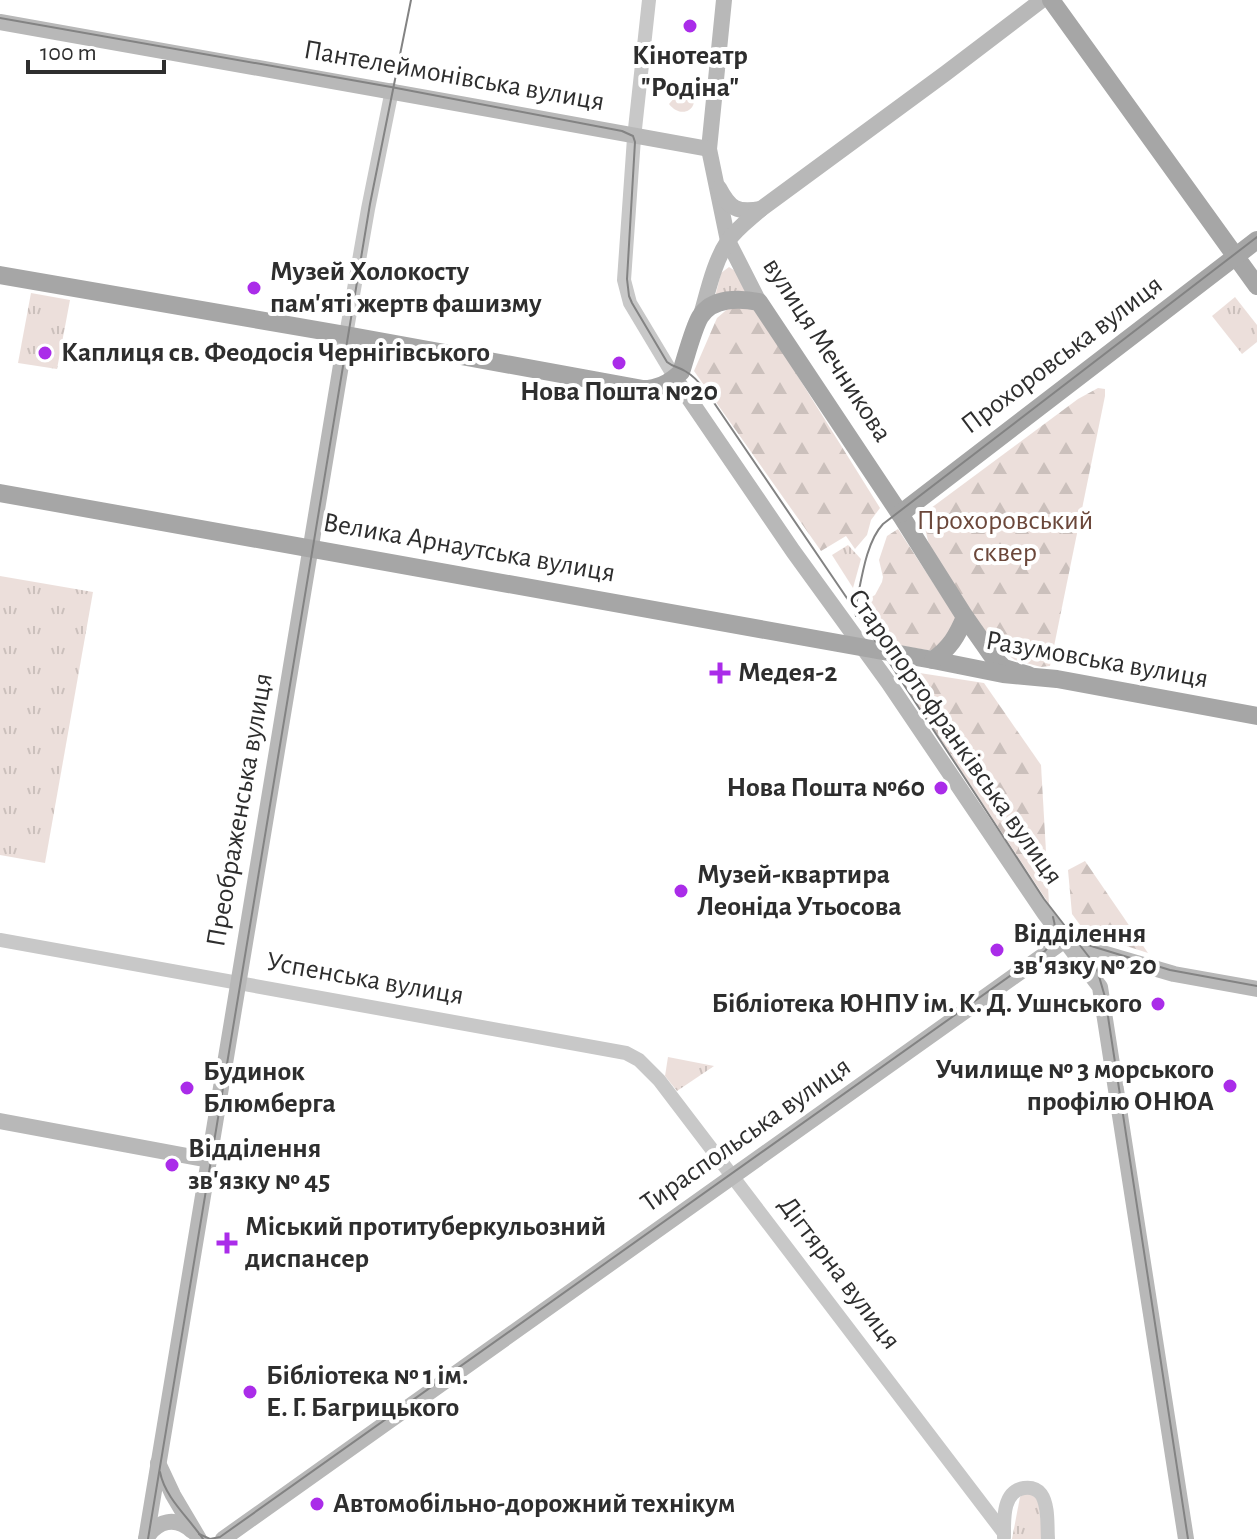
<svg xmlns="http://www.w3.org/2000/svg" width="1257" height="1539" viewBox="0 0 1257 1539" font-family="'Alegreya Sans',sans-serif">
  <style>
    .grass { fill: url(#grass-tufts) }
    .forest { fill: url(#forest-firs) }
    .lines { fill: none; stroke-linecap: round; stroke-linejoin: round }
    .tertiary { stroke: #c8c8c8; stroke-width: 14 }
    .secondary { stroke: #b8b8b8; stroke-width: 16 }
    .primary { stroke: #a6a6a6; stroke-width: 18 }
    .tram { stroke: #838383; stroke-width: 2 }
    .poi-dot { fill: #aa2ce9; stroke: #fff; stroke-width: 3 }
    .labels { text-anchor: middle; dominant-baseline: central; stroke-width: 8; stroke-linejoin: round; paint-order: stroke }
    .poi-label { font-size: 28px; font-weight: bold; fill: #2e2e2e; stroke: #fff; text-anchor: start }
    .street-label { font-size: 28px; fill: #2e2e2e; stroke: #fff }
    .park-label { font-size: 28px; fill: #6b473a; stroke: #fff }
  </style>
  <defs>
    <pattern id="grass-tufts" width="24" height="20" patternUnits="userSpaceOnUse" patternTransform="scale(2)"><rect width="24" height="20" fill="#ecdfdb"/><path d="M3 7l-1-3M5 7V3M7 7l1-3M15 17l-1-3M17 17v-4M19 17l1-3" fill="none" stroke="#cbc0bc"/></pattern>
    <pattern id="forest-firs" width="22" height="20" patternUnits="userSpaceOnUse" patternTransform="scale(2)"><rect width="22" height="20" fill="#ecdfdb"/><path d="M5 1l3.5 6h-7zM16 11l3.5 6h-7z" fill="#cbc0bc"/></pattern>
  </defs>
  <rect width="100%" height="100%" fill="#fff"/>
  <g class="grass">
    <path d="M 684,87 L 689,87 C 704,106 683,122 669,104 Z"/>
    <path d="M 729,267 L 737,272 L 747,292 L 715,297 L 721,273 Z"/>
    <path d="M 31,293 L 70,300 L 57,369 L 18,363 Z"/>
    <path d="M 1235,297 L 1257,325 L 1257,342 L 1242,354 L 1212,316 Z"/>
    <path d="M 848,545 L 861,559 L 853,588 L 832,555 Z"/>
    <path d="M 0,576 L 93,592 L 45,863 L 0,855 Z"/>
    <path d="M 668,1057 L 714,1066 L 677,1091 L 665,1076 Z"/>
    <path d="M 1026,1492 L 1038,1497 L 1043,1539 L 1012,1539 L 1020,1497 Z"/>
  </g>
  <g class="forest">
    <path d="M 730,307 L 756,309 L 880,508 L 871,520 L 867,535 L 855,549 L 846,536 L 821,551 L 694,371 L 717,318 Z"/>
    <path d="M 1098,388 L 1105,389 L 1105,396 L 1050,666 L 1041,667 L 1015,660 L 999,649 L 977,622 L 929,545 L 925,528 L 927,511 L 1078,399 Z"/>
    <path d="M 898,529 L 956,618 L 953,630 L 933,651 L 884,643 L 866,618 L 868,599 L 875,595 L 882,582 L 883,577 L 879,560 L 887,536 Z"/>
    <path d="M 894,669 L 984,683 L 1041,765 L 1049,904 Z"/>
    <path d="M 1085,861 L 1148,953 L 1086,933 L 1072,914 L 1068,870 Z"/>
  </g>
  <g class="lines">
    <g class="tertiary">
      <path d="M 649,0 L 634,138 L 624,280 L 630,303 L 675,378"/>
      <path d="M 346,335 L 368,209 L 392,90"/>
      <path d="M 0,940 L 626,1053 L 639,1060 L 659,1080 L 1004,1533"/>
      <path d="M 1004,1537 C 1004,1521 1002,1491 1024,1488 C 1031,1487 1037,1489 1041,1494 C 1049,1505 1047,1526 1048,1539"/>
    </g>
    <g class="secondary">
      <path d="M 724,0 L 709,149 L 728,241 L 759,302"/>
      <path d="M 0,22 C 236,65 473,105 709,149"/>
      <path d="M 719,188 C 730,209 737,213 761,209"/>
      <path d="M 701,315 C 708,291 714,262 728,241 C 736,229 750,219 761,209 L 946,73 L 1042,0"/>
      <path d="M 675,378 L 793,551 L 888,682 L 1045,914 L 1100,987 L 1186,1539"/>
      <path d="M 1066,940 L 1075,945 L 1174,974 L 1257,989"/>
      <path d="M 0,1121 L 209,1160"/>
      <path d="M 158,1463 L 173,1495 L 199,1539"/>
      <path d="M 146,1539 L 346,335"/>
      <path d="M 146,1539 C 157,1520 176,1516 192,1531"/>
      <path d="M 223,1539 L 1065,940"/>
    </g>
    <g class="primary">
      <path d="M 1051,0 L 1257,286"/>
      <path d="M 0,275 L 346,335 L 643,389 C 658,389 670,383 681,372 C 686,357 693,329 700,317 C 712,297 740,298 759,302 L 900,514 L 965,617 L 993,657 L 1004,668 L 1028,675"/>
      <path d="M 0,493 L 933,660 L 1003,674 L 1057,679 L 1257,716"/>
      <path d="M 900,514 L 1257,240"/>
      <path d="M 933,660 C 950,648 957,636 965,617"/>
    </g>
    <g class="tram">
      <path d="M 0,18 L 391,87 L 622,131 L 633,136 L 635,142 L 627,279 L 629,296 L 632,303 L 667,362 C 673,367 679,367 685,371 C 694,376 700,383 706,391 L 855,610 L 1044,899 L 1096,966 L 1105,997 L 1188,1539"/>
      <path d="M 856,616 L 855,610 C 861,584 865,543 883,524 L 1257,237"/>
      <path d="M 1078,942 L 1170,970 L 1257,986"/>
      <path d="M 160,1472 C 165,1498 189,1518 203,1539"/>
      <path d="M 199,1534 L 210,1539 L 220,1537 L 1045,951 C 1054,942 1057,930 1053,917"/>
      <path d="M 148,1539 L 370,204 L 411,0"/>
    </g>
  </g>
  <g class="poi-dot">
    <circle cx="690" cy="26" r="8"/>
    <circle cx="254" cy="288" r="8"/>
    <circle cx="45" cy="353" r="8"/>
    <circle cx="619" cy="363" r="8"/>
    <path d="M716 661h8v8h8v8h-8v8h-8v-8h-8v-8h8z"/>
    <circle cx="941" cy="788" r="8"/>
    <circle cx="681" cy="891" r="8"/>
    <circle cx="997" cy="950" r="8"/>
    <circle cx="1158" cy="1004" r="8"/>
    <circle cx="1230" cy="1086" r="8"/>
    <circle cx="187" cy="1088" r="8"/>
    <circle cx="172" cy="1165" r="8"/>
    <path d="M223 1231h8v8h8v8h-8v8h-8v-8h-8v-8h8z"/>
    <circle cx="250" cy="1392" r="8"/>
    <circle cx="317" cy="1504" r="8"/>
  </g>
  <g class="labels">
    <g class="poi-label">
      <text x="690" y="56" text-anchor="middle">Кінотеатр<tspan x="690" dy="32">"Родіна"</tspan></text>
      <text x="270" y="272">Музей Холокосту<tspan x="270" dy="32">пам'яті жертв фашизму</tspan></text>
      <text x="61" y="353">Каплиця св. Феодосія Чернігівського</text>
      <text x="619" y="392" text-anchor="middle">Нова Пошта №20</text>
      <text x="738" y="673">Медея-2</text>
      <text x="925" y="788" text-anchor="end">Нова Пошта №60</text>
      <text x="697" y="875">Музей-квартира<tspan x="697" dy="32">Леоніда Утьосова</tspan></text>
      <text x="1013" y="934">Відділення<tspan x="1013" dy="32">зв'язку № 20</tspan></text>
      <text x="1142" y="1004" text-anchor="end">Бібліотека ЮНПУ ім. К. Д. Ушнського</text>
      <text x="1214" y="1070" text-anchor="end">Училище № 3 морського<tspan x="1214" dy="32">профілю ОНЮА</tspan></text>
      <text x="203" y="1072">Будинок<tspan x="203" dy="32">Блюмберга</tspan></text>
      <text x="188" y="1149">Відділення<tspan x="188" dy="32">зв'язку № 45</tspan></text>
      <text x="245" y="1227">Міський протитуберкульозний<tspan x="245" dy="32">диспансер</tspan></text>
      <text x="266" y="1376">Бібліотека № 1 ім.<tspan x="266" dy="32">Е. Г. Багрицького</tspan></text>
      <text x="333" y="1504">Автомобільно-дорожний технікум</text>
    </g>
    <g class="street-label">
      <text transform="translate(454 76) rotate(10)">Пантелеймонівська вулиця</text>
      <text transform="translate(827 350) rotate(57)">вулиця Мечникова</text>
      <text transform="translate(1062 355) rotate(-37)">Прохоровська вулиця</text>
      <text transform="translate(469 548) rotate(10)">Велика Арнаутська вулиця</text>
      <text transform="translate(1097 660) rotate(10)">Разумовська вулиця</text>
      <text transform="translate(955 737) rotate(55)">Старопортофранківська вулиця</text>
      <text transform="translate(240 810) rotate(-80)">Преображенська вулиця</text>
      <text transform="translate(365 979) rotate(10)">Успенська вулиця</text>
      <text transform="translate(746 1135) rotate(-35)">Тираспольська вулиця</text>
      <text transform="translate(839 1273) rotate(53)">Дігтярна вулиця</text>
    </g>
    <g class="park-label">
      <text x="1005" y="521">Прохоровський<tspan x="1005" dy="32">сквер</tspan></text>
    </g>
  </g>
  <path d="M28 60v12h136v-12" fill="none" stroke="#2e2e2e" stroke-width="4"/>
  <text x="40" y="60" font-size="24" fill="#2e2e2e" stroke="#ffffff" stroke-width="6" paint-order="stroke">100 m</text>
</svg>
